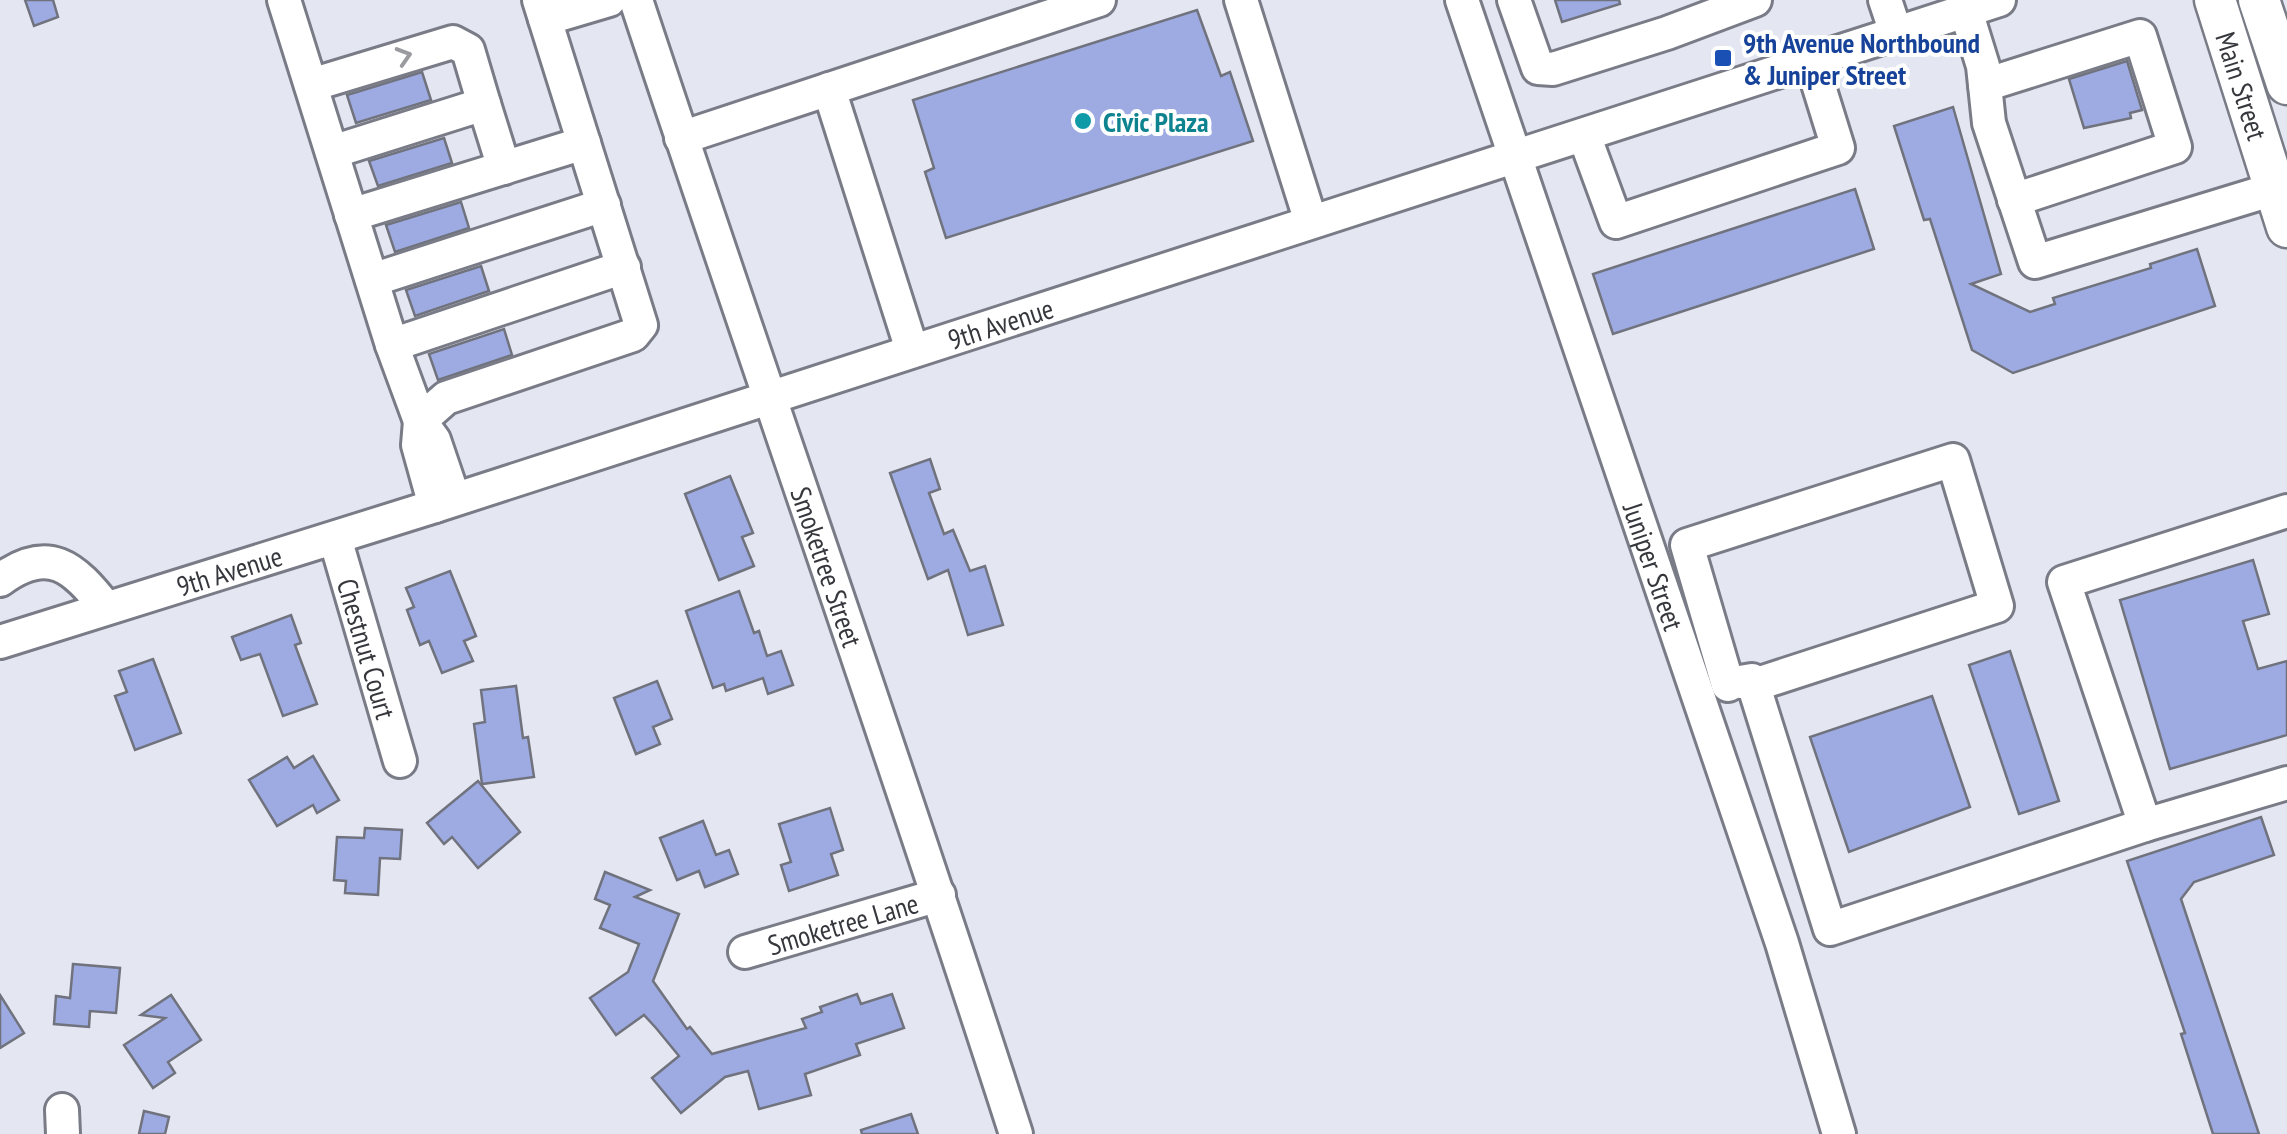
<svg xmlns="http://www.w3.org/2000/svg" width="2287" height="1134" viewBox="0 0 2287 1134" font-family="'PT Sans Narrow',sans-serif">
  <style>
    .building { fill: #9dabe2; stroke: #70737d; stroke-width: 2.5 }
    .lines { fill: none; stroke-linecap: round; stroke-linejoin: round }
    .minor-casing { stroke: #797c86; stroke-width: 38 }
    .major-casing { stroke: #797c86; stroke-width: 45 }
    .minor { stroke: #fff; stroke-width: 32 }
    .major { stroke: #fff; stroke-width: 40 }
    .oneway { stroke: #9a9b9e }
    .transit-dot { fill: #1a4fb4; stroke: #fff; stroke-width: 4 }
    .culture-dot { fill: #0f9aa8; stroke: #fff; stroke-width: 4 }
    .labels { text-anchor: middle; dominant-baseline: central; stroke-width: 8; stroke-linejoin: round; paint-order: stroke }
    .transit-label { font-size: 28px; font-weight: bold; fill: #164399; stroke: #fff; text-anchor: start }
    .street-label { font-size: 28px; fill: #36373c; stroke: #fff }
    .culture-label { font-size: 28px; font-weight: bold; fill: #0d838f; stroke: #fff; text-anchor: start }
  </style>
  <rect width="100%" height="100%" fill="#e4e7f2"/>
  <g class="building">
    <path d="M 25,0 L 53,0 L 58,17 L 34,26 Z"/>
    <path d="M 1555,0 L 1619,0 L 1620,4 L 1562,22 Z"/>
    <path d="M 1197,10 L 1221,76 L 1230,72 L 1253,141 L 946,238 L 925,172 L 934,168 L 913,100 Z"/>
    <path d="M 2127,61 L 2142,110 L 2130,113 L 2131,118 L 2084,128 L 2069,79 Z"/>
    <path d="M 422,72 L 431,100 L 356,123 L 347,95 Z"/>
    <path d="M 1953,107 L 2001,274 L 1971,284 L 2030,312 L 2055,304 L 2053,298 L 2151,268 L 2150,264 L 2197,249 L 2215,306 L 2013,373 L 1972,350 L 1930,219 L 1924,220 L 1894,126 Z"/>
    <path d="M 444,138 L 452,163 L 378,186 L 369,161 Z"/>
    <path d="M 1855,189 L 1874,249 L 1613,334 L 1593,274 Z"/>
    <path d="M 461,202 L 469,228 L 395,252 L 386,225 Z"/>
    <path d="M 481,266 L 489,291 L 415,316 L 406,290 Z"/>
    <path d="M 504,329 L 512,355 L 438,380 L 429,354 Z"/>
    <path d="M 930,459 L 940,489 L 929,493 L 944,534 L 953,530 L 970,571 L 985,566 L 1003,625 L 968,635 L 948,570 L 928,579 L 890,473 Z"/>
    <path d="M 730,476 L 753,533 L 742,537 L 754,566 L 719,580 L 685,494 Z"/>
    <path d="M 2253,560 L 2269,614 L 2243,621 L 2258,669 L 2287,661 L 2287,735 L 2170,769 L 2120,600 Z"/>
    <path d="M 450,571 L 476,636 L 464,641 L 473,661 L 442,673 L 429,641 L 420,645 L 407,610 L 414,607 L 406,588 Z"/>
    <path d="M 739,591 L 754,633 L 759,631 L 767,656 L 781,651 L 793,685 L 768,694 L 763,678 L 726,691 L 724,684 L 713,688 L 686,611 Z"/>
    <path d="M 291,615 L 301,643 L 295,645 L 317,704 L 283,716 L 260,654 L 241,660 L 232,637 Z"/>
    <path d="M 2010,651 L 2059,801 L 2019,814 L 1969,665 Z"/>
    <path d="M 153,659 L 181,733 L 135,750 L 115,696 L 127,692 L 119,671 Z"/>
    <path d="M 657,681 L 672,719 L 653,727 L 660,744 L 636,754 L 614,698 Z"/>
    <path d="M 516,686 L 523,738 L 528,737 L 534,777 L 482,784 L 474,724 L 485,722 L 481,690 Z"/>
    <path d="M 1932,696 L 1970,807 L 1849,852 L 1810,737 Z"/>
    <path d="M 313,756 L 339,800 L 317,813 L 313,805 L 277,826 L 249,780 L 287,757 L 294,768 Z"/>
    <path d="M 478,781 L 520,832 L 478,868 L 452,837 L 444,844 L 427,823 Z"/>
    <path d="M 830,808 L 843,850 L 831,854 L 838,875 L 789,891 L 781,865 L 791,862 L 779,824 Z"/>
    <path d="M 2261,817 L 2274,855 L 2194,882 L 2181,899 L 2259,1134 L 2213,1134 L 2181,1034 L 2185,1033 L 2127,861 Z"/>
    <path d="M 703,821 L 716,855 L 729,850 L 738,874 L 705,887 L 699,871 L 677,880 L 660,838 Z"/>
    <path d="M 365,828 L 402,830 L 400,859 L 380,858 L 378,895 L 345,893 L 346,881 L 334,880 L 337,837 L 364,838 Z"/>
    <path d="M 605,872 L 650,890 L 635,897 L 679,914 L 653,981 L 687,1029 L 690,1027 L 712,1054 L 806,1028 L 802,1019 L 822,1012 L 820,1007 L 857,994 L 861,1004 L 892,994 L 904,1028 L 856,1044 L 860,1055 L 805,1074 L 811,1095 L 759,1109 L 748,1071 L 725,1077 L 681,1113 L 652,1078 L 679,1056 L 656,1028 L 644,1015 L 616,1035 L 590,998 L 628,972 L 639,944 L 600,928 L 610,905 L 595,899 Z"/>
    <path d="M 73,964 L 120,968 L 116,1013 L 90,1011 L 89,1027 L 54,1024 L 56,996 L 70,998 Z"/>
    <path d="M 0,995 L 24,1033 L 0,1048 Z"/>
    <path d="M 171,995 L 201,1040 L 168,1062 L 175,1073 L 153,1088 L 124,1045 L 165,1018 L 141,1015 Z"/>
    <path d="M 144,1111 L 169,1117 L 165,1134 L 139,1134 Z"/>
    <path d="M 911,1114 L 918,1134 L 862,1134 L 861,1130 Z"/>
  </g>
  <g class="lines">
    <defs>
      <g id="minor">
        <path d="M 284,0 L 392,345 L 420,421 L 446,398 L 633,335 L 641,325 L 539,0"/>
        <path id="s1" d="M 636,0 C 761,378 894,754 1016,1134"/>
        <path d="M 1241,0 L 1311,222"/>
        <path id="s2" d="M 1462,0 L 1782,943 L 1839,1134"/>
        <path d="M 1514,0 L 1538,68 L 1553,69 L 1667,33 L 1755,0"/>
        <path d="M 1885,0 L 1896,33"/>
        <path d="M 1966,11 L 1983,66 L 1989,123 L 2035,262 L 2274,189"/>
        <path d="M 545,19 L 609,0"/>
        <path d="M 311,85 L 453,42 L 468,50 L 484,104"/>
        <path d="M 1985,85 L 2140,36 L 2175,147 L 2014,200"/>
        <path d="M 829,89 L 912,350"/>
        <path d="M 1584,135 L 1616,222 L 1838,148 L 1811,61"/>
        <path d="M 681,138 L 1099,0"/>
        <path d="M 332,152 L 484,104 L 504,168"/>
        <path d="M 351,215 L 584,143"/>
        <path d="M 372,280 L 604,205"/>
        <path d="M 392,345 L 624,267"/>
        <path d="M 435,506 L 418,445 L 420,421 L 434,440 L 454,499"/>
        <path d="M 2287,511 L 2064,582 L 2145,825 L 2287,783"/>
        <path id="s3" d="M 335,538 L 400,761"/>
        <path d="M 0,580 C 49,544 74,567 106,608"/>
        <path id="s4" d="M 0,642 L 435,506 L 1999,0"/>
        <path d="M 1740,682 L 1752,680 L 1830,929 L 2145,825"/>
        <path d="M 1728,685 L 1687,545 L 1953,460 L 1997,606 L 1754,685"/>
        <path id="s5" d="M 745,952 L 939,895"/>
        <path d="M 62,1110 L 63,1134"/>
      </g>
      <g id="major">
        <path id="s6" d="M 2215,0 L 2287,227"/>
        <path d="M 2259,0 L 2287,84"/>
      </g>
    </defs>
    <use href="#minor" class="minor-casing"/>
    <use href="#major" class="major-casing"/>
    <use href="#minor" class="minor"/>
    <use href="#major" class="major"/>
  </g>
  <defs><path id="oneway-chevron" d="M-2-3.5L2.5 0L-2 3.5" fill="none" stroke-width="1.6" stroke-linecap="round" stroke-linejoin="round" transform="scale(2.5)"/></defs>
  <use class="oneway" href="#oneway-chevron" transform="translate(404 56) rotate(-17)"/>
  <rect class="transit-dot" x="1713" y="48" width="20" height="20" rx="5"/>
  <circle class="culture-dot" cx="1083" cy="121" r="10"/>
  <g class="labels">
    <g class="transit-label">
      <text x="1743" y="42">9th Avenue Northbound<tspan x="1743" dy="32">&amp; Juniper Street</tspan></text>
    </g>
    <g class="street-label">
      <text stroke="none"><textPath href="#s6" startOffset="90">Main Street</textPath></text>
      <text stroke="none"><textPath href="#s4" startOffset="1050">9th Avenue</textPath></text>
      <text stroke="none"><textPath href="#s2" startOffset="598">Juniper Street</textPath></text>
      <text stroke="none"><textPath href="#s1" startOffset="598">Smoketree Street</textPath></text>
      <text stroke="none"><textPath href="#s4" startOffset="240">9th Avenue</textPath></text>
      <text stroke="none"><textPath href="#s3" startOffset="115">Chestnut Court</textPath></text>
      <text stroke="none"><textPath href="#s5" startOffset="102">Smoketree Lane</textPath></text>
    </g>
    <g class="culture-label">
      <text x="1103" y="121">Civic Plaza</text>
    </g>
  </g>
</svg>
